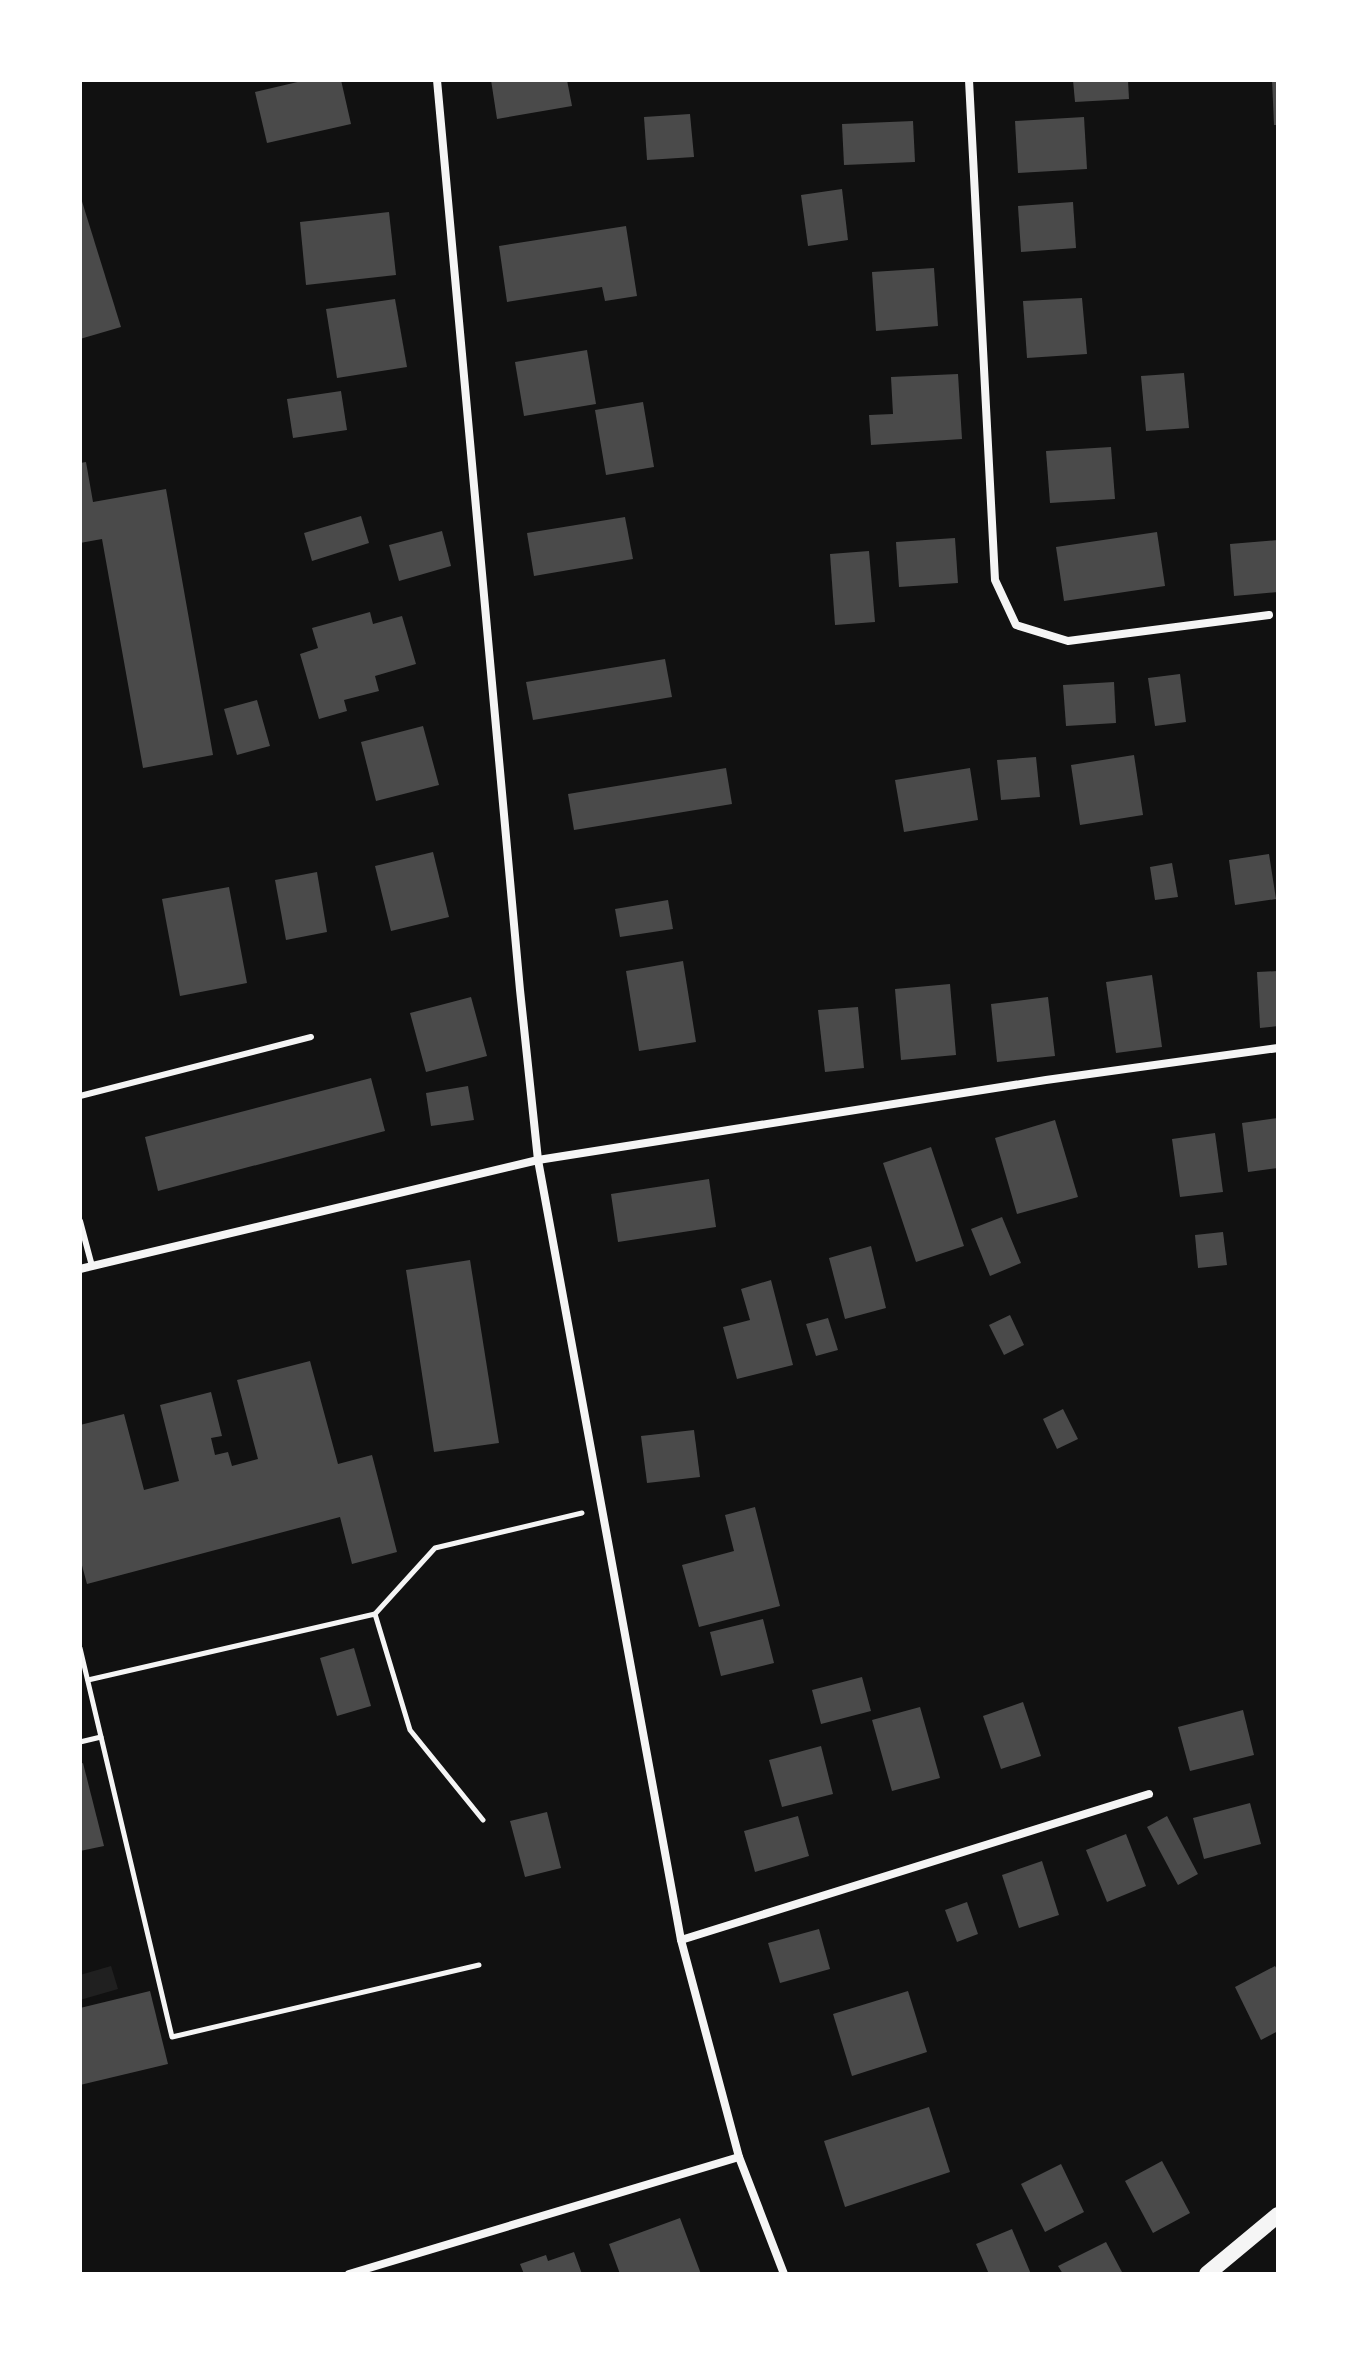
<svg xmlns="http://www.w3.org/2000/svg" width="1358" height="2354" viewBox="0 0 1358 2354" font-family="'Sofia Sans Condensed',sans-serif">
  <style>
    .green { fill: #202020 }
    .building { fill: #4a4a4a }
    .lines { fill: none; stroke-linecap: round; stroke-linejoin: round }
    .path { stroke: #f5f5f5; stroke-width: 5 }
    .service { stroke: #f5f5f5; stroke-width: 6 }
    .minor { stroke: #f5f5f5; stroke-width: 8 }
    .secondary { stroke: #f5f5f5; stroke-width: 16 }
  </style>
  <rect width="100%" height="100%" fill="#111"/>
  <path class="green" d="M 111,1966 L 118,1989 L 80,2000 L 80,1975 Z"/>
  <g class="building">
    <path d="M 306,80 L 341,80 L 351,124 L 267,143 L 255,92 Z"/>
    <path d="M 491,80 L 567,80 L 572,106 L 497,119 Z"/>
    <path d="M 1073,80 L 1128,80 L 1129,99 L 1075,102 Z"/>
    <path d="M 1272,80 L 1278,80 L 1278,125 L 1274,125 Z"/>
    <path d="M 690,114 L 694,157 L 647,160 L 644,117 Z"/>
    <path d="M 1084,117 L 1087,169 L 1018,173 L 1015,121 Z"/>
    <path d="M 913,121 L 915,162 L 844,165 L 842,124 Z"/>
    <path d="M 842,189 L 848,240 L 808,246 L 801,195 Z"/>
    <path d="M 80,195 L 121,327 L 80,339 Z"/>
    <path d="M 1073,202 L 1076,248 L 1021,252 L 1018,206 Z"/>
    <path d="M 389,212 L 396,275 L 306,285 L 300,222 Z"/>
    <path d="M 626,226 L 637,296 L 605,301 L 602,287 L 507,302 L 499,246 Z"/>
    <path d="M 934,268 L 938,326 L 876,331 L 872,272 Z"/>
    <path d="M 1082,298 L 1087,354 L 1027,358 L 1023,301 Z"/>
    <path d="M 395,299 L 407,367 L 337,378 L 326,309 Z"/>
    <path d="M 587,350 L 596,404 L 524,416 L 515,362 Z"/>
    <path d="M 1184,373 L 1189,428 L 1146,431 L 1141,376 Z"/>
    <path d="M 958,374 L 962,439 L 871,445 L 869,415 L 893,414 L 891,377 Z"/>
    <path d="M 341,391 L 347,430 L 293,438 L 287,399 Z"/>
    <path d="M 643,402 L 654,467 L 606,475 L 595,410 Z"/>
    <path d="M 1111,447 L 1115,499 L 1050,503 L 1046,451 Z"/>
    <path d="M 86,462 L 93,502 L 166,489 L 213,755 L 143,768 L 102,539 L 80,543 L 80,463 Z"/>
    <path d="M 361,516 L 369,543 L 312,561 L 304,533 Z"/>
    <path d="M 625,517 L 633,559 L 534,576 L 527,533 Z"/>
    <path d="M 442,531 L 451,566 L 399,581 L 389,545 Z"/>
    <path d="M 1157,532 L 1165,586 L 1064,601 L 1056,547 Z"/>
    <path d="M 955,538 L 958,583 L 899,587 L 896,542 Z"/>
    <path d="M 1278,540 L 1278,592 L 1234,596 L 1230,544 Z"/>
    <path d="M 869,551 L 875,622 L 835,625 L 830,554 Z"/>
    <path d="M 370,612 L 373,624 L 402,616 L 416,664 L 375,676 L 379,691 L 344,700 L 347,711 L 319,719 L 300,654 L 318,648 L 312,628 Z"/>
    <path d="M 665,659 L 672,697 L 533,720 L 526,682 Z"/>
    <path d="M 1180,674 L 1186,722 L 1155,726 L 1148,678 Z"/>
    <path d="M 1114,682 L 1116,723 L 1066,726 L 1063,685 Z"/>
    <path d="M 257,700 L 270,746 L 237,755 L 224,709 Z"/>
    <path d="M 423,726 L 439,785 L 376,801 L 361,742 Z"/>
    <path d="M 1134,755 L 1143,815 L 1080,825 L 1071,765 Z"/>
    <path d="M 1036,757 L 1040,797 L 1001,800 L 997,760 Z"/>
    <path d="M 726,768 L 732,804 L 574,830 L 568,794 Z"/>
    <path d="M 970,768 L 978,820 L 904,832 L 895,780 Z"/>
    <path d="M 433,852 L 449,917 L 391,931 L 375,866 Z"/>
    <path d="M 1269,854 L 1276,899 L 1235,905 L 1229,860 Z"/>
    <path d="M 1172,863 L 1178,897 L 1155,900 L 1150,867 Z"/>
    <path d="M 317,872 L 327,932 L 286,940 L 275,880 Z"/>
    <path d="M 229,887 L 247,983 L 180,996 L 162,899 Z"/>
    <path d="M 668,900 L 673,929 L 620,937 L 615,909 Z"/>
    <path d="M 683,961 L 696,1042 L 639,1051 L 626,971 Z"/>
    <path d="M 1278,971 L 1278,1026 L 1260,1028 L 1257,972 Z"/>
    <path d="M 1152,975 L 1162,1047 L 1116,1053 L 1106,982 Z"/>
    <path d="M 950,984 L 956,1055 L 901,1060 L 895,989 Z"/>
    <path d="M 471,997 L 487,1056 L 426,1072 L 410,1013 Z"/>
    <path d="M 1048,997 L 1055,1056 L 997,1062 L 991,1004 Z"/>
    <path d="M 858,1007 L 864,1068 L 825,1072 L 818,1010 Z"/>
    <path d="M 371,1078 L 385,1131 L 158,1191 L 145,1137 Z"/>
    <path d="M 468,1086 L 474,1120 L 431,1126 L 426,1093 Z"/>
    <path d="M 1278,1118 L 1278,1168 L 1248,1172 L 1242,1123 Z"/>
    <path d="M 1055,1120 L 1078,1197 L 1017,1214 L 995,1138 Z"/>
    <path d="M 1215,1133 L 1223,1192 L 1180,1197 L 1172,1139 Z"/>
    <path d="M 931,1147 L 964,1246 L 916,1262 L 883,1163 Z"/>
    <path d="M 709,1179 L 716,1227 L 618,1242 L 611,1194 Z"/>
    <path d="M 1002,1217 L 1021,1263 L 990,1276 L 971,1229 Z"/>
    <path d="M 1223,1232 L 1227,1265 L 1198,1268 L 1195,1235 Z"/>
    <path d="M 871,1246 L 886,1308 L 845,1319 L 829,1258 Z"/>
    <path d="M 470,1260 L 499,1443 L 434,1452 L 406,1270 Z"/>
    <path d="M 771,1280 L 793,1365 L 737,1379 L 723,1327 L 750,1320 L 741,1289 Z"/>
    <path d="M 1010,1315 L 1024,1345 L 1004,1355 L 989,1325 Z"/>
    <path d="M 828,1318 L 838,1350 L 816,1356 L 806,1324 Z"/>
    <path d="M 310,1361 L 338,1464 L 372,1455 L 397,1552 L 352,1564 L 340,1517 L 87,1584 L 80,1558 L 80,1425 L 124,1414 L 144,1490 L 179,1481 L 160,1405 L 211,1392 L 222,1436 L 211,1438 L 215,1455 L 228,1452 L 232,1466 L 258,1459 L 237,1380 Z"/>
    <path d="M 1063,1409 L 1078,1439 L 1057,1449 L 1043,1419 Z"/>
    <path d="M 694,1430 L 700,1477 L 647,1483 L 641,1436 Z"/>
    <path d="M 755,1507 L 780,1606 L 699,1627 L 682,1565 L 734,1551 L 725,1515 Z"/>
    <path d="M 763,1619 L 774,1663 L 721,1676 L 710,1632 Z"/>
    <path d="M 354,1648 L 371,1706 L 337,1716 L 320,1658 Z"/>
    <path d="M 862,1677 L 871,1711 L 821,1724 L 812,1690 Z"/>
    <path d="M 1023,1702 L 1041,1756 L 1001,1769 L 983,1716 Z"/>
    <path d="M 920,1707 L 940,1778 L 892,1791 L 872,1720 Z"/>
    <path d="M 1243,1710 L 1254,1755 L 1190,1771 L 1178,1727 Z"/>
    <path d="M 821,1746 L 833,1794 L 782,1807 L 769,1760 Z"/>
    <path d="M 83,1763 L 104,1846 L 80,1851 L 80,1764 Z"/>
    <path d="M 1250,1803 L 1261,1844 L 1204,1859 L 1193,1818 Z"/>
    <path d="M 547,1812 L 561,1868 L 525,1877 L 510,1821 Z"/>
    <path d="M 798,1816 L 809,1856 L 755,1872 L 744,1831 Z"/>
    <path d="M 1167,1816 L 1198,1874 L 1178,1885 L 1147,1827 Z"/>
    <path d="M 1126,1834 L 1146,1886 L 1107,1902 L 1086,1850 Z"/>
    <path d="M 1042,1861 L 1059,1915 L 1019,1928 L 1002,1875 Z"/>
    <path d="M 967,1902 L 978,1934 L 957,1942 L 945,1910 Z"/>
    <path d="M 819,1929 L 830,1969 L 780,1983 L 768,1943 Z"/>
    <path d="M 1275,1966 L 1278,1971 L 1278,2031 L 1261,2040 L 1235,1987 Z"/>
    <path d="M 150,1991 L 168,2064 L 80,2085 L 80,2008 Z"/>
    <path d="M 908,1991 L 927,2052 L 852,2076 L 833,2014 Z"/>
    <path d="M 929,2107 L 950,2172 L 845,2207 L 824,2141 Z"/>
    <path d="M 1162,2161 L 1190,2213 L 1153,2233 L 1125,2181 Z"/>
    <path d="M 1061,2164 L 1084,2212 L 1045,2232 L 1021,2184 Z"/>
    <path d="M 680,2218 L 701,2274 L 620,2274 L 609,2244 Z"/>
    <path d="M 1012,2229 L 1031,2274 L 989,2274 L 976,2244 Z"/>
    <path d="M 1106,2242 L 1123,2274 L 1063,2274 L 1058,2266 Z"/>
    <path d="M 574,2252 L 582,2274 L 524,2274 L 520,2264 L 546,2255 L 548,2261 Z"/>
  </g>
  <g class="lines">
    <g class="path">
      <path d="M 375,1614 L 435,1548 L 582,1513"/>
      <path d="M 80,1648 L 172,2037 L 479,1965"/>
      <path d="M 88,1680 L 375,1614 L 410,1730 L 483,1820"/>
      <path d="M 80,1742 L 101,1737"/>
    </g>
    <g class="service">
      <path d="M 80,1096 L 311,1037"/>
      <path d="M 80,1221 L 92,1266"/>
    </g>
    <g class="minor">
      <path d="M 437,80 L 520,990 L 538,1160 L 681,1940 L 739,2157 L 784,2274"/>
      <path d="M 969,80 L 995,580 L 1016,625 L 1068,641 L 1269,615"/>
      <path d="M 80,1269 L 538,1160 L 1046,1080 L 1278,1048"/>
      <path d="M 681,1940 L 1149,1794"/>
      <path d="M 349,2274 L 739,2157"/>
    </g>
    <path class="secondary" d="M 1207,2274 L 1278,2215"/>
  </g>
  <rect width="1358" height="2354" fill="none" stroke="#ffffff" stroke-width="164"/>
</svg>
